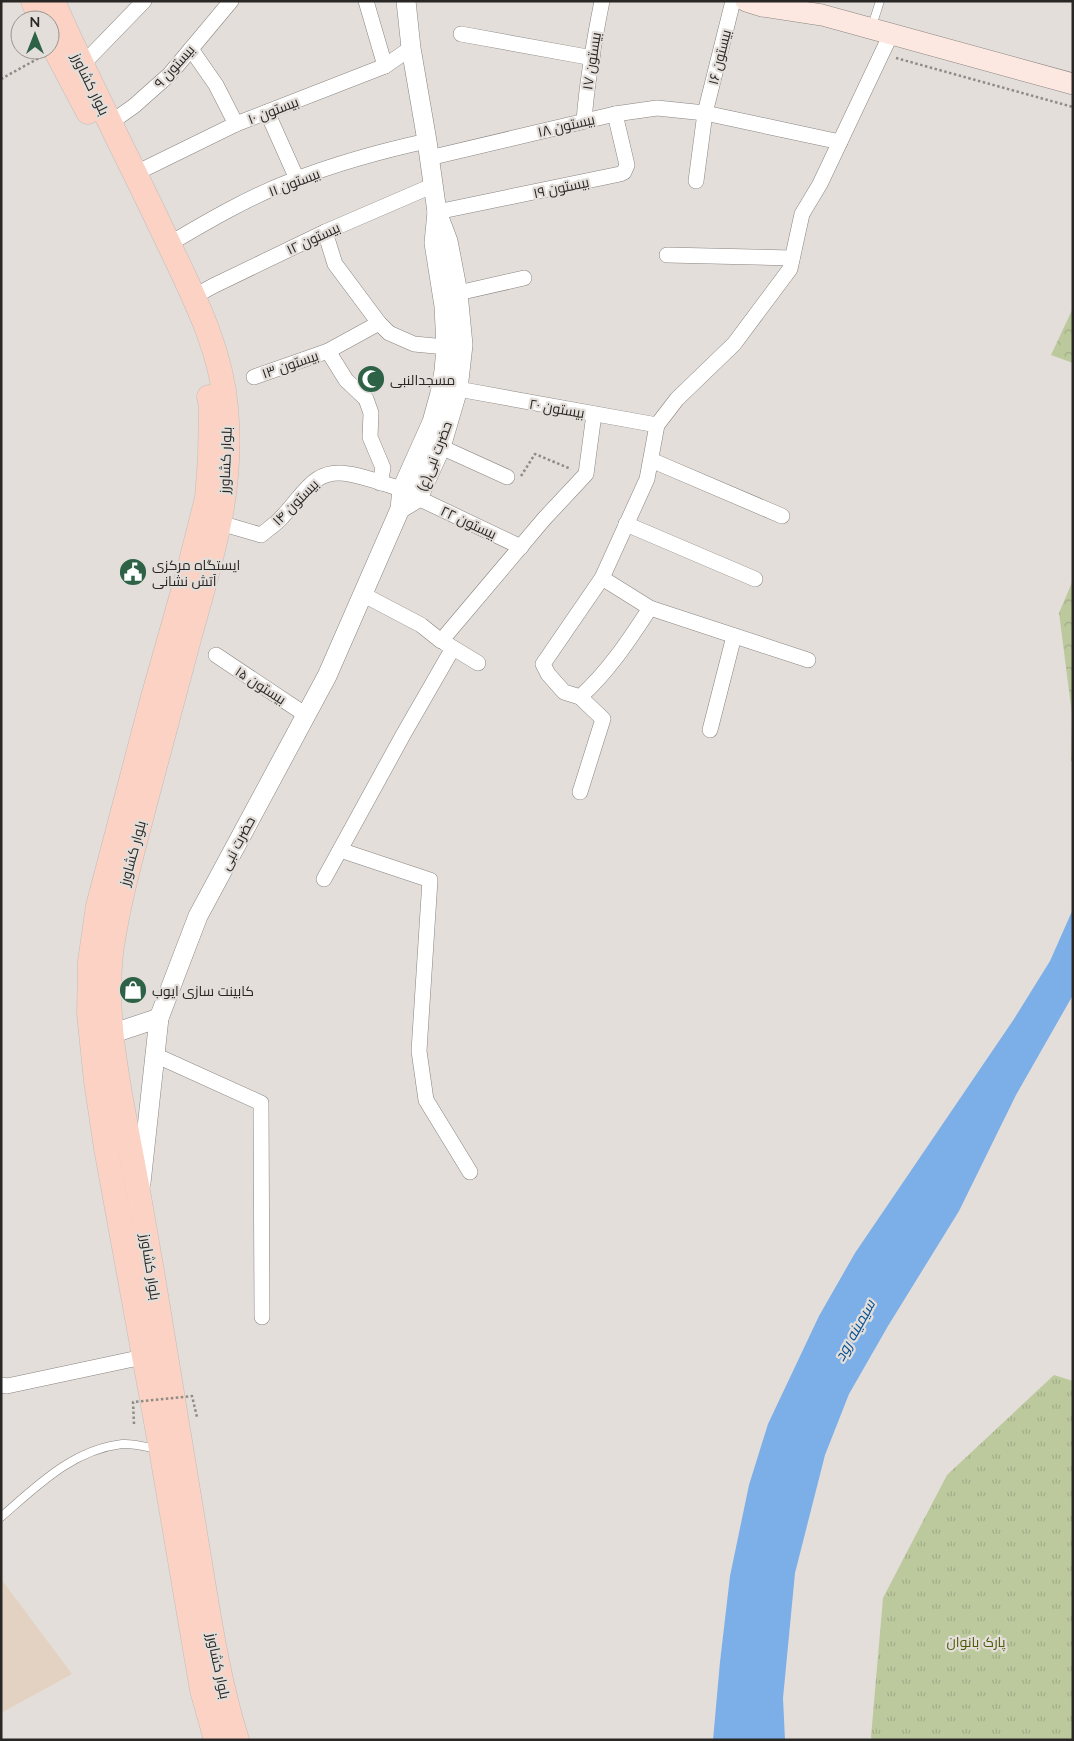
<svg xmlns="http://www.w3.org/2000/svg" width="1074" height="1741" viewBox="0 0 1074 1741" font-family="Lato,Cairo,sans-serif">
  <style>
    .education { fill: #e3d2c1 }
    .forest { fill: url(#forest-crowns) }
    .park { fill: url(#park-tufts) }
    .water { fill: #7caee8 }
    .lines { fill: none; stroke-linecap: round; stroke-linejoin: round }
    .service-casing { stroke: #898480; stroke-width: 9 }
    .minor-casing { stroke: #898480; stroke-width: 16 }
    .tertiary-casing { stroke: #898480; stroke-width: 20 }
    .secondary-casing { stroke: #898480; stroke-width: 22 }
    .primary-casing { stroke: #bfbebe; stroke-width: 25 }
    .path { stroke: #8f8b87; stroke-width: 2.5; stroke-dasharray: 2.5 2.5; stroke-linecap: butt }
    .service { stroke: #fff; stroke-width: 8 }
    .minor { stroke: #fff; stroke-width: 15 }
    .tertiary { stroke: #fff; stroke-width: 19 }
    .secondary { stroke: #fde8e1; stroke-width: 21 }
    .primary { stroke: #fbd2c3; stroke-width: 24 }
    .path-bridge { stroke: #8f8b87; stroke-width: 2.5; stroke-dasharray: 2.5 2.5; stroke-linecap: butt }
    .labels { text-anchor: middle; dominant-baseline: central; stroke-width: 4.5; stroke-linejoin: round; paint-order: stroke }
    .street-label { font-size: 14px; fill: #292725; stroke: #e3ded9 }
    .poi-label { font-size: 14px; fill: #292725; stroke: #e3ded9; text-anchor: start }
    .park-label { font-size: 14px; fill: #4b5b03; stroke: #e3ded9 }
    .water-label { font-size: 15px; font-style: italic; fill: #045095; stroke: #e3ded9 }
  </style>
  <defs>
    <pattern id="forest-crowns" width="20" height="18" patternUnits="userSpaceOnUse" patternTransform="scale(1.25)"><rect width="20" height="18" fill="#bcc99d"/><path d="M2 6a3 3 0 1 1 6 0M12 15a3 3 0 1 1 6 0" fill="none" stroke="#a2ad87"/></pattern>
    <pattern id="park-tufts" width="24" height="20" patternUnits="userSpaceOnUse" patternTransform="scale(1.25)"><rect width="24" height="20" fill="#bcc99d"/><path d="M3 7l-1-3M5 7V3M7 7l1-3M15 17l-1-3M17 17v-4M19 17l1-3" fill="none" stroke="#a2ad87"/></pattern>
  </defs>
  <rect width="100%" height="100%" fill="#e3ded9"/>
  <path class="education" d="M 1,1579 L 72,1674 L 1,1713 Z"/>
  <g class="forest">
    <path d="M 1073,308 L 1073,363 L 1051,355 Z"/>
    <path d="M 1073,580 L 1073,762 L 1071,761 L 1072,714 L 1059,613 Z"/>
  </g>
  <path class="park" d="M 1054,1375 L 1073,1381 L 1073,1740 L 872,1740 L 871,1737 L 883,1598 L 947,1475 Z"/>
  <path class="water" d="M 1073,909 L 1073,995 L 1016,1095 L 959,1211 L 888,1326 L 849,1394 L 825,1455 L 795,1573 L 783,1698 L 785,1740 L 713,1740 L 720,1662 L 730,1576 L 749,1485 L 768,1424 L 819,1316 L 855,1253 L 1014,1019 L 1050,961 Z"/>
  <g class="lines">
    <defs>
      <g id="service">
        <path d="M 872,26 L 880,1"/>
        <path d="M 1,1517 C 37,1486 72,1450 122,1444 C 133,1443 146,1447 157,1449"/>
      </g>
      <g id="minor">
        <path d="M 366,1 L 385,66"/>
        <path d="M 461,34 L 593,58"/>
        <path d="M 191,49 L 216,85 L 236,124"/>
        <path d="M 82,65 L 144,1"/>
        <path d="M 267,112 L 297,179"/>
        <path d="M 584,121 C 587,81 594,41 602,1"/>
        <path d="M 110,123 L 134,106 L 170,74 L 231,1"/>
        <path d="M 429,158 L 615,114 L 657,108 L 705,113 L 840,142"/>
        <path d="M 136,173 L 236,124 L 385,66 L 411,48"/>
        <path d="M 696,181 L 705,113 L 733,1"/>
        <path d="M 437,212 L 620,174 L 624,172 L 627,165 L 615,114"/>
        <path d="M 325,232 L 335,264 L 379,323 L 389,333 L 414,344 L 446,347"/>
        <path d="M 169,244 C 208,221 249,197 291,181 C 335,164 381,151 427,141"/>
        <path d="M 667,255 L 792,258"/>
        <path d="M 458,293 L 524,278"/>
        <path d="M 195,296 L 213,286 L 325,232 L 434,185"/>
        <path d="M 328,351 L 379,323"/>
        <path d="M 254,377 L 328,351 L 346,380 L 366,399 L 371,413 L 370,437 L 383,468 L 380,483"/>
        <path d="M 458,389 L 657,425"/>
        <path d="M 441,447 L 507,477"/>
        <path d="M 651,460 L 782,516"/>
        <path d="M 418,498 L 521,547"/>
        <path d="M 220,523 L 261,535 C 268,529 276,524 282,517 C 303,496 313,467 349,474 C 367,477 384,484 402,489"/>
        <path d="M 626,524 L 755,579"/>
        <path d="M 602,578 L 650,608 C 630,639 608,672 580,697 L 564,692 L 548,674 L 543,664 L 602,578 L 647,479 L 657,425 L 677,399 L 734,344 L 790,269 L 802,214 L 820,184 L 891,34"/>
        <path d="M 364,595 L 421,625 L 441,641 L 544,519 L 586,474 L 594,414"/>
        <path d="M 650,608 L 808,660"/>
        <path d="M 445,643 L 478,663"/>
        <path d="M 216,655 L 306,715"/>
        <path d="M 580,697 L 603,719 L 580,792"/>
        <path d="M 710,730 L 734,636"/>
        <path d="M 340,850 L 430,880 L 419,1051 L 426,1100 L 470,1172"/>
        <path d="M 324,879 L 403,735 L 453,648"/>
        <path d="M 155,1055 L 261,1103 L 262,1317"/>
        <path d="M 1,1385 L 7,1386 L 143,1357"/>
      </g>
      <g id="tertiary">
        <path d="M 400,509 L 418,498 L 441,447 L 458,389 L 463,345 L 458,293 L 448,241 L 437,212 L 427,141 L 411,48 L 406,1"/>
        <path d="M 111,1034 L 159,1018"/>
        <path d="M 141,1183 L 159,1018 L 198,916 L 327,676 L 400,509 L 402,489 L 432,422 L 440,393 L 444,371 L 446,347 L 444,306 L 434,243 L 437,212"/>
      </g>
      <path id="secondary" d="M 746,1 L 762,6 L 822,15 L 1073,84"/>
      <g id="primary">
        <path d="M 33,1 L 41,20"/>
        <path d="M 53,1 C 88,82 129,159 166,238 C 192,293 221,347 226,408 C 234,492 211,559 189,639 C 175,691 161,744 147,796 C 134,846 120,895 112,946 C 103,1012 117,1078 129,1143 C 138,1188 145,1232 153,1277 C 168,1366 183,1455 197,1545 C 208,1610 217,1677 237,1740"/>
        <path d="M 50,40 L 88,112"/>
        <path d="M 209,397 L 211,406 L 210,458 L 207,498 L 187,577 L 153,697 L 98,906 L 90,961 L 89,1014 L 96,1081 L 106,1148 L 161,1449 L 202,1690 L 216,1740"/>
      </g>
    </defs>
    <use href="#service" class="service-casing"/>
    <use href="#minor" class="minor-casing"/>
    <use href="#tertiary" class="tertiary-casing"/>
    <use href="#secondary" class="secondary-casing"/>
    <use href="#primary" class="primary-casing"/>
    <g class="path">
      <path d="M 896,58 L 1073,107"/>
      <path d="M 1,79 L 39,58"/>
      <path d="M 521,476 L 535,454 L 571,469"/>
    </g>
    <use href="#service" class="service"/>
    <use href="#minor" class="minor"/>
    <use href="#tertiary" class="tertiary"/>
    <use href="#secondary" class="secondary"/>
    <use href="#primary" class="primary"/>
    <path class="path-bridge" d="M 134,1424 L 133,1402 L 192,1396 L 197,1417"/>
  </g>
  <defs>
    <symbol id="mosque-disc" viewBox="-11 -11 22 22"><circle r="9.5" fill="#2d6247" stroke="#e3ded9"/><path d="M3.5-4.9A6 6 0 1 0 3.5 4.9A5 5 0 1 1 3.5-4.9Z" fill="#fff"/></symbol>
    <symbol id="civic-disc" viewBox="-11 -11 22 22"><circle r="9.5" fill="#2d6247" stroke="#e3ded9"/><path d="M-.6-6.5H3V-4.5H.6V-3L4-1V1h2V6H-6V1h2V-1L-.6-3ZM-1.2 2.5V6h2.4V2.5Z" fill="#fff"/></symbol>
    <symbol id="shop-disc" viewBox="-11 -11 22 22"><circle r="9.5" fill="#2d6247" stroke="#e3ded9"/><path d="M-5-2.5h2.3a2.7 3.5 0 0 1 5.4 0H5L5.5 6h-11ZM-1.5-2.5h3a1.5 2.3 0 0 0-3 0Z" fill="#fff"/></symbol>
  </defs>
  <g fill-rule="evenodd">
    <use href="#mosque-disc" x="355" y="363" width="32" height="32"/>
    <use href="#civic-disc" x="117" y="556" width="32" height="32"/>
    <use href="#shop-disc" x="117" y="974" width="32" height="32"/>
  </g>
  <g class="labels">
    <g class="street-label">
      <text transform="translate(719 57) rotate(-76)">بیستون ۱۶</text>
      <text transform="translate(591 61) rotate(-81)">بیستون ۱۷</text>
      <text transform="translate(174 66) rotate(-48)">بیستون ۹</text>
      <text transform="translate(91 84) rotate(64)">بلوار کشاورز</text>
      <text transform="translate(273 110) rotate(-21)">بیستون ۱۰</text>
      <text transform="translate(566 125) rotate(-13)">بیستون ۱۸</text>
      <text transform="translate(294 182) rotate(-21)">بیستون ۱۱</text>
      <text transform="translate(561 187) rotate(-12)">بیستون ۱۹</text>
      <text transform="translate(313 238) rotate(-25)">بیستون ۱۲</text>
      <text transform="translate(290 364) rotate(-19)">بیستون ۱۳</text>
      <text transform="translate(557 408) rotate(10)">بیستون ۲۰</text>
      <text transform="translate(434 456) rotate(-69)">حضرت نبی(ع)</text>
      <text transform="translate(225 460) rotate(-88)">بلوار کشاورز</text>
      <text transform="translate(295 502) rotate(-45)">بیستون ۱۴</text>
      <text transform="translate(469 522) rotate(25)">بیستون ۲۲</text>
      <text transform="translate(261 685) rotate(33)">بیستون ۱۵</text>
      <text transform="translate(237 843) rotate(-62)">حضرت نبی</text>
      <text transform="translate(132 853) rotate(-75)">بلوار کشاورز</text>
      <text transform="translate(151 1267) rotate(81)">بلوار کشاورز</text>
      <text transform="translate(219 1666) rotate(78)">بلوار کشاورز</text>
    </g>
    <g class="poi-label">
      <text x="390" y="379">مسجدالنبی</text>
      <text x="152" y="564">ایستگاه مرکزی<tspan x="152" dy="16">آتش نشانی</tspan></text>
      <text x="152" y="990">کابینت سازی ایوب</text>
    </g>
    <g class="park-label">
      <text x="976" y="1641">پارک بانوان</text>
    </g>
    <g class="water-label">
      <text transform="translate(854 1330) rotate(-61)">سیمینه رود</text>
    </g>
  </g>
  <rect width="1074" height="1741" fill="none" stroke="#292725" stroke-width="5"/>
  <g transform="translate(35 35)"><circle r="24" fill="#e3ded9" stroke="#999591"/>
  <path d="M0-4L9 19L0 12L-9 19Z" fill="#2d6247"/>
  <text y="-8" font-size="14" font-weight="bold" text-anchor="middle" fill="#292725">N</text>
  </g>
</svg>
